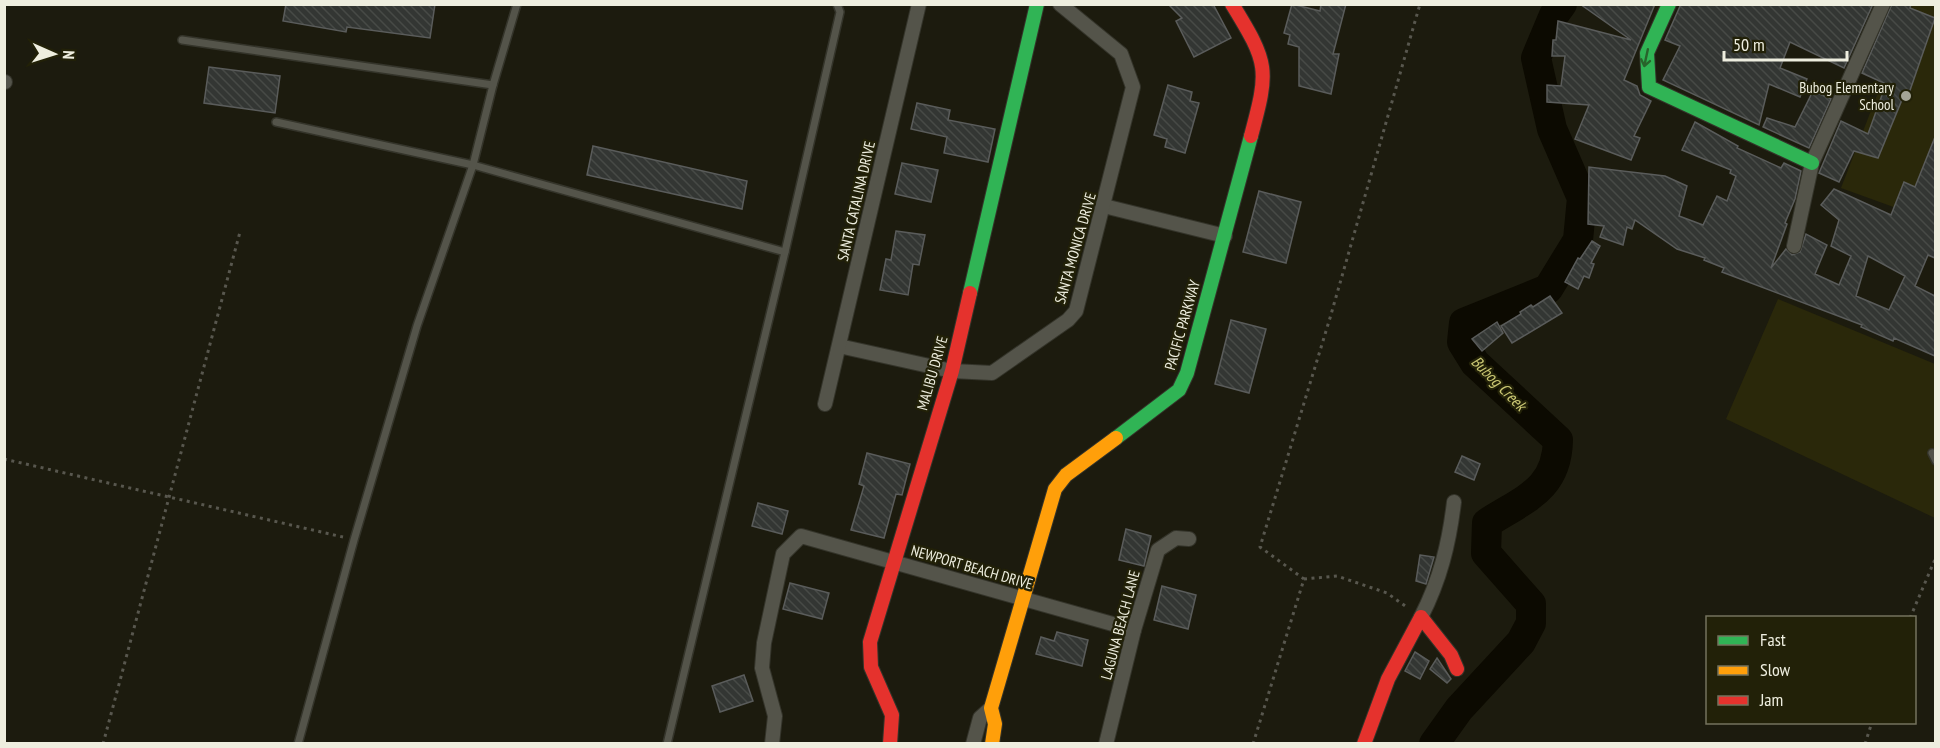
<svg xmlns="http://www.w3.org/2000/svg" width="1940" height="748" viewBox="0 0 1940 748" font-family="'PT Sans Narrow',sans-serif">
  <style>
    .built { fill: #2a280a }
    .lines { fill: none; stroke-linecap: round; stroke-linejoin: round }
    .river { stroke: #0c0a01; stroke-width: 30 }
    .building { fill: url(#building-back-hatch); stroke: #5a5c5b; stroke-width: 1.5; fill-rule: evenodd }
    .lane-casing { stroke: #34342a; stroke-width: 10 }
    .street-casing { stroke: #34342a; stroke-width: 16 }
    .fast-casing { stroke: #34342a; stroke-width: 16 }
    .slow-casing { stroke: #34342a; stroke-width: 16 }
    .jam-casing { stroke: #34342a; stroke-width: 16 }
    .path { stroke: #58574e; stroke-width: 3; stroke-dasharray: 3 4.5; stroke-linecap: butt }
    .lane { stroke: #54544a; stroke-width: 7 }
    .street { stroke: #54544a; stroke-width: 14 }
    .fast { stroke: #30b455; stroke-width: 14 }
    .slow { stroke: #ff9f0a; stroke-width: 14 }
    .jam { stroke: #e5322d; stroke-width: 14 }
    .oneway { stroke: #28632b }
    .poi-dot { fill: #a4a496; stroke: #222108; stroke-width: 2 }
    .labels { text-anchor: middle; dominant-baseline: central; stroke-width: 4.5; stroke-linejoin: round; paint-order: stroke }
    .poi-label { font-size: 15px; fill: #eeeedf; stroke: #222108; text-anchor: end }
    .street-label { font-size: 15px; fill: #eeeedf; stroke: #222108 }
    .water-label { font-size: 16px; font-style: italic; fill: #cbc874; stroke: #222108 }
  </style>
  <defs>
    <pattern id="building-back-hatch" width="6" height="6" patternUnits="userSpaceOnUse" patternTransform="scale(1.5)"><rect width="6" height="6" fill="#333633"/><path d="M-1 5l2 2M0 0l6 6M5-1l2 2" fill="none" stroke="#474a46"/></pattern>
  </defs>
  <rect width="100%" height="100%" fill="#1c1b0e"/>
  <g class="built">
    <path d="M 1912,5 L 1935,5 L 1935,222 L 1841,188 Z"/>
    <path d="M 1778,299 L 1935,364 L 1935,518 L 1726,419 Z"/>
  </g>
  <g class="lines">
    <path class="river" d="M 1434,744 L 1459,709 L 1521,642 L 1531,623 L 1531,604 L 1486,553 L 1487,523 C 1524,499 1557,490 1558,440 L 1475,363 L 1462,342 L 1464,323 L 1548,289 L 1578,240 L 1582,198 L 1552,129 L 1536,58 L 1554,15 L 1562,4"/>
  </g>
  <g class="building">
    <path d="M 286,4 L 435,4 L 430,38 L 347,27 L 346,32 L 283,21 Z"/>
    <path d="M 1168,4 L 1213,4 L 1231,38 L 1194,57 L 1176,21 L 1182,18 Z"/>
    <path d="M 1292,4 L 1320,11 L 1321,4 L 1346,4 L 1333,54 L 1339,54 L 1331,94 L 1299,86 L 1299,47 L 1288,44 L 1290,35 L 1284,33 Z"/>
    <path d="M 1580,4 L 1655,4 L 1624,80 L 1637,86 L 1640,95 L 1651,101 L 1634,136 L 1640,138 L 1631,160 L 1575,139 L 1589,105 L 1547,102 L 1547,85 L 1561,86 L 1565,56 L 1552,56 L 1553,40 L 1556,40 L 1558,21 L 1631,40 Z"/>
    <path d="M 1681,4 L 1873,4 L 1844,68 L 1790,42 L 1780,68 L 1807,79 L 1800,97 L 1769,84 L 1759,125 L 1663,80 L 1680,46 L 1665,40 Z"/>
    <path d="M 1892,4 L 1911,4 L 1910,8 L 1935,18 L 1908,96 L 1904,95 L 1878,158 L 1854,151 L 1839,182 L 1819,173 L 1841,121 L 1868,134 L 1886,84 L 1862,73 Z"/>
    <path d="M 209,67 L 280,76 L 275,113 L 204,103 Z"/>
    <path d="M 1168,85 L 1192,92 L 1190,101 L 1199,103 L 1185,153 L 1165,147 L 1167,139 L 1154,135 Z"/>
    <path d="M 1813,91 L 1831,99 L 1809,148 L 1763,127 L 1767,118 L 1795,127 Z"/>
    <path d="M 917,103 L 950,110 L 948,120 L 995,129 L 988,162 L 944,153 L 947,137 L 911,129 Z"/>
    <path d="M 1695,122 L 1738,146 L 1737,148 L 1781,168 L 1784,163 L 1801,171 L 1795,199 L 1785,223 L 1787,224 L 1771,268 L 1786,249 L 1792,255 L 1800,252 L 1806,234 L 1827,245 L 1815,274 L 1839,285 L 1851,256 L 1831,246 L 1839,220 L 1821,205 L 1834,189 L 1891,215 L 1904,182 L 1915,187 L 1935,137 L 1935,258 L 1928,255 L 1915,286 L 1935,296 L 1935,356 L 1894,338 L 1893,341 L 1861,327 L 1862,325 L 1722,272 L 1724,268 L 1704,260 L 1705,258 L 1677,249 L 1635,220 L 1632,229 L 1627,227 L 1623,245 L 1600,237 L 1604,226 L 1588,224 L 1589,167 L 1665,176 L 1687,186 L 1679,216 L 1703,225 L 1717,196 L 1727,201 L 1736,176 L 1730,173 L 1731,170 L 1682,150 ZM 1868,256 L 1905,276 L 1889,310 L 1856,296 Z"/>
    <path d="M 593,146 L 747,181 L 742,209 L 587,175 Z"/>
    <path d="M 902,163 L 938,170 L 931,202 L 895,194 Z"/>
    <path d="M 1259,191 L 1301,202 L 1286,263 L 1243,252 Z"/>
    <path d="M 896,231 L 925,235 L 919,265 L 913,264 L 908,295 L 880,290 L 886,259 L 891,260 Z"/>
    <path d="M 1592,241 L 1600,246 L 1591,263 L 1594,264 L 1589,278 L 1584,276 L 1578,289 L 1565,282 L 1578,258 L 1580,259 Z"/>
    <path d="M 1550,296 L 1562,313 L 1512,343 L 1501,326 L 1521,314 L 1520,312 L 1531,305 L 1533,307 Z"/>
    <path d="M 1231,320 L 1266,329 L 1249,393 L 1215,384 Z"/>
    <path d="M 1497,322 L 1503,333 L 1482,351 L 1472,339 Z"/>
    <path d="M 867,453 L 910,464 L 902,495 L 896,494 L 884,538 L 851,530 L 864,486 L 859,484 Z"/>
    <path d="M 1462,456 L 1480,464 L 1474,480 L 1455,472 Z"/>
    <path d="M 758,503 L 788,511 L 782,534 L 752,526 Z"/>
    <path d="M 1126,529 L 1151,536 L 1144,566 L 1119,560 Z"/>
    <path d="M 1420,555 L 1434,557 L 1426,584 L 1416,581 Z"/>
    <path d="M 790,583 L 829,593 L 822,619 L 783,609 Z"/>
    <path d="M 1162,586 L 1196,595 L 1188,629 L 1154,620 Z"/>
    <path d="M 1057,632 L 1088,640 L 1082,666 L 1036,654 L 1041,637 L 1054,641 Z"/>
    <path d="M 1415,652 L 1429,661 L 1420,679 L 1405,671 Z"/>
    <path d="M 1437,658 L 1451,679 L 1447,683 L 1430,669 Z"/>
    <path d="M 744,675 L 753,701 L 720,712 L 712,686 Z"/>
  </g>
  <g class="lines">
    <defs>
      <g id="lane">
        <path d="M 182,40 L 493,85"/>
        <path d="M 276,122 L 473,165 L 785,252 L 667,744"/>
        <path d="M 785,252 L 840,12 L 837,4"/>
        <path d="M 1932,453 L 1936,461"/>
        <path d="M 298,744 L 354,540 L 417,326 L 473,165 L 493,85 L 517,4"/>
      </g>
      <g id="street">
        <path d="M 4,82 L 5,82"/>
        <path d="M 1104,206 L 1225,236"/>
        <path d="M 1794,246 L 1812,163 L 1883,4"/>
        <path d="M 839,346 L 952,371 L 992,373 L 1068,320 L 1076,311 L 1133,87 L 1121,54 L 1060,4"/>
        <path d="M 825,404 L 919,4"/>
        <path d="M 1421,617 C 1440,580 1449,544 1454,502"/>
        <path d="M 772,744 L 775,716 L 762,668 L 764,643 L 783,554 L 801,536 L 1134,630"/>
        <path d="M 973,744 L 980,718 L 991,708"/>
        <path d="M 1106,744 L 1134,630 L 1158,550 L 1176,538 L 1189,539"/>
      </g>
      <g id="fast">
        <path d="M 1669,4 L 1647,53 L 1649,87 L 1812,163"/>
        <path d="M 970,293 L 1037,4"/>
        <path d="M 1116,438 L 1179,390 L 1187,373 L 1251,136"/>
      </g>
      <path id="slow" d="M 992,744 L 995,724 L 991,708 L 1055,489 L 1066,475 L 1116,438"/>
      <g id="jam">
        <path d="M 1232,4 C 1269,64 1269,69 1251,136"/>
        <path d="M 890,744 L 892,715 L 871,667 L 870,642 L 952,371 L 970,293"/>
        <path d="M 1364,744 L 1388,679 L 1421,617 L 1451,655 L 1457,669"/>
      </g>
    </defs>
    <use href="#lane" class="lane-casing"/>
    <use href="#street" class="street-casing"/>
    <use href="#fast" class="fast-casing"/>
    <use href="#slow" class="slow-casing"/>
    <use href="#jam" class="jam-casing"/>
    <g class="path">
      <path d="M 4,459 L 343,537"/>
      <path d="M 1304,579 L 1337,576 L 1387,593 L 1408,608"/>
      <path d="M 1910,618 L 1936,557"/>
      <path d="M 103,744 L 240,232"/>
      <path d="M 1253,744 L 1304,579 L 1260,547 L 1330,318 L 1420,4"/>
      <path d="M 1865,744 L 1872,722"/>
    </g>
    <use href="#lane" class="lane"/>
    <use href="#street" class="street"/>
    <use href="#fast" class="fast"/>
    <use href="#slow" class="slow"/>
    <use href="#jam" class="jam"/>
  </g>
  <defs><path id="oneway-shaft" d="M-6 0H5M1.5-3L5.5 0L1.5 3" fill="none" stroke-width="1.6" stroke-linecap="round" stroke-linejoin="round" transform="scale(1.5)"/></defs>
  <use class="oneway" href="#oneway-shaft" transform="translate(1646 58) rotate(102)"/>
  <circle class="poi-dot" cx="1906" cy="96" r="6"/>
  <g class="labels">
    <g class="poi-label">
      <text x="1894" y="87">Bubog Elementary<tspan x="1894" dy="17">School</tspan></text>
    </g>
    <g class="street-label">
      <text transform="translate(856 201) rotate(-77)">SANTA CATALINA DRIVE</text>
      <text transform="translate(1075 248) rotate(-74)">SANTA MONICA DRIVE</text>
      <text transform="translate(1182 325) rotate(-74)">PACIFIC PARKWAY</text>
      <text transform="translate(932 373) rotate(-74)">MALIBU DRIVE</text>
      <text transform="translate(972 567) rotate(16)">NEWPORT BEACH DRIVE</text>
      <text transform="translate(1120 625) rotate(-75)">LAGUNA BEACH LANE</text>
    </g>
    <g class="water-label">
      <text transform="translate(1499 383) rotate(45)">Bubog Creek</text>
    </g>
  </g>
  <rect width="1940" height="748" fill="none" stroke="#eeeedf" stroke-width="12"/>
  <rect x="1706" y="616" width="210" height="108" fill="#222108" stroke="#74735e" stroke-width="1.5"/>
  <rect x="1718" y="636" width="30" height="9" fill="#30b455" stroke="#74735e" stroke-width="1.5"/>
  <text x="1760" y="646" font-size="18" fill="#eeeedf">Fast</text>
  <rect x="1718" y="666" width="30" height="9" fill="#ff9f0a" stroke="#74735e" stroke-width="1.5"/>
  <text x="1760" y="676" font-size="18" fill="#eeeedf">Slow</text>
  <rect x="1718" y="696" width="30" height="9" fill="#e5322d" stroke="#74735e" stroke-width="1.5"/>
  <text x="1760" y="706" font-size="18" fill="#eeeedf">Jam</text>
  <g transform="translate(54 54) rotate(93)" stroke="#222108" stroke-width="4.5" paint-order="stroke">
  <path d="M0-4.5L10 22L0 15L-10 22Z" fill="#eeeedf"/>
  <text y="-9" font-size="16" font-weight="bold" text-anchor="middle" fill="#eeeedf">N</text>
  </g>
  <path d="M1724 51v9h123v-9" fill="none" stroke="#eeeedf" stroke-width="3"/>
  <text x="1733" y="51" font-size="18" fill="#eeeedf" stroke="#222108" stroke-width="4.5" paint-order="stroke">50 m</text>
</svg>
